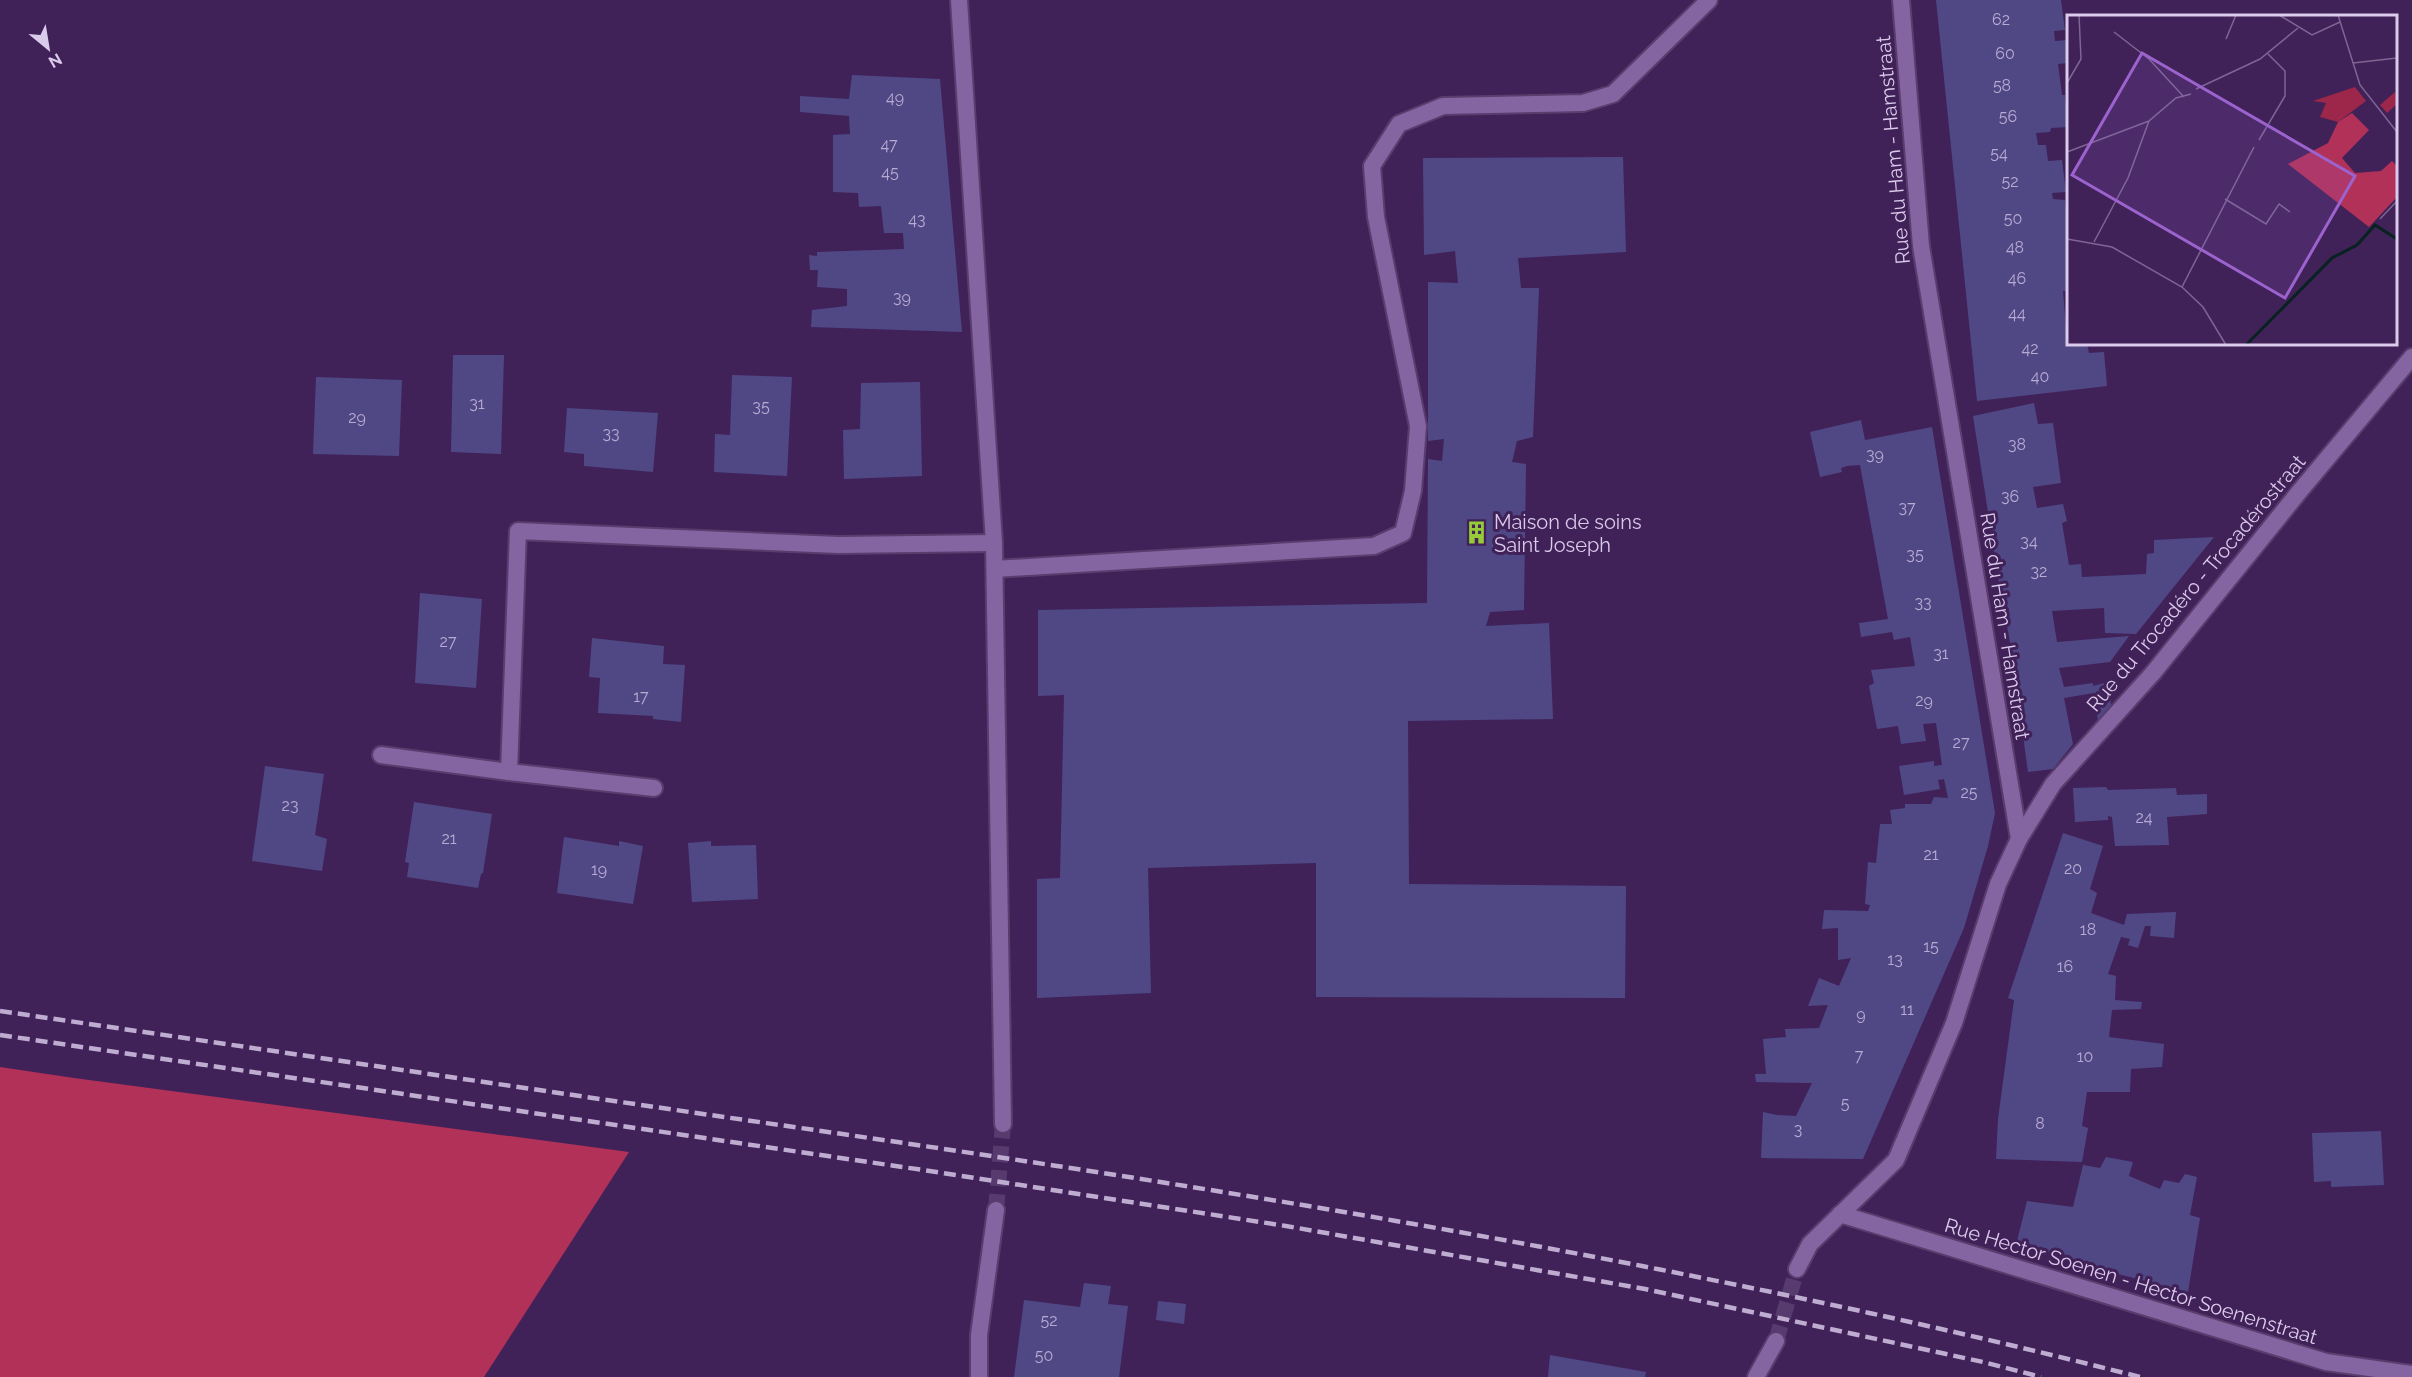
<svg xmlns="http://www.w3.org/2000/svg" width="2412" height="1377" viewBox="0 0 2412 1377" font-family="Raleway,sans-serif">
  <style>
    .forest { fill: #b23158 }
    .building { fill: #504885 }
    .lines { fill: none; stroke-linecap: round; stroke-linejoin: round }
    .minor-tunnel { stroke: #573b6f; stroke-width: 16; stroke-dasharray: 16 8; stroke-linecap: butt }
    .service-casing { stroke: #593d6d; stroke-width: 20 }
    .minor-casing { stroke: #593d6d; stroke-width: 20 }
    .service { stroke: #8465a1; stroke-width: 16 }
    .minor { stroke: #8465a1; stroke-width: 16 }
    .rail { stroke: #beacd1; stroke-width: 4.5; stroke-dasharray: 12 6; stroke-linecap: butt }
    .labels { text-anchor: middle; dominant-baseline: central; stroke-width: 6; stroke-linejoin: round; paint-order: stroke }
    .number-label { font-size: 16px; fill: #b8aad2 }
    .street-label { font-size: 20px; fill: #dacaeb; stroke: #402259 }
    .poi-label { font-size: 20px; fill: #dacaeb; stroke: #402259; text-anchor: start }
    .inset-river { fill: none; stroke: #072220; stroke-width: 3 }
    .inset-road { fill: none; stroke: #7e6593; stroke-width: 1.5 }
    .view { fill: #9c63ce; fill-opacity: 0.15; stroke: #9c63ce; stroke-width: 3 }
    .inset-edge { fill: none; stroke: #dacaeb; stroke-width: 3 }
  </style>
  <rect width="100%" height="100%" fill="#402259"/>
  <path class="forest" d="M 0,1067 L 74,1078 L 629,1152 L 484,1377 L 0,1377 Z"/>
  <g class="building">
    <path d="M 1936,0 L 2061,0 L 2065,30 L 2054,31 L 2055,41 L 2068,40 L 2068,63 L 2058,64 L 2062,95 L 2065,95 L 2068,127 L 2051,128 L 2050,132 L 2036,133 L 2038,145 L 2046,145 L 2048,161 L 2062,160 L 2066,192 L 2052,193 L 2053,199 L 2065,200 L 2066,212 L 2068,212 L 2068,291 L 2063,291 L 2067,340 L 2068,344 L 2087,344 L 2089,353 L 2104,352 L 2107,386 L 1977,401 Z"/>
    <path d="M 852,75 L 940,79 L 962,332 L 811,327 L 812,310 L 847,306 L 847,289 L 817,287 L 818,270 L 810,270 L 809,255 L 817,256 L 817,252 L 904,249 L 903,233 L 884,233 L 881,206 L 859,207 L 858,193 L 833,192 L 833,135 L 850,134 L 849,116 L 800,112 L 800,96 L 849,99 Z"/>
    <path d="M 1623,157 L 1626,252 L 1518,258 L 1521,288 L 1539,288 L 1533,437 L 1517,441 L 1512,462 L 1526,464 L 1524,610 L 1490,612 L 1486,626 L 1549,623 L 1553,719 L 1408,721 L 1409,884 L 1626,886 L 1625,998 L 1316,997 L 1316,863 L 1148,868 L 1151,993 L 1037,998 L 1037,879 L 1060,878 L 1064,695 L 1038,696 L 1038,610 L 1427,603 L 1428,459 L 1442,461 L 1444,439 L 1428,441 L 1428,282 L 1458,283 L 1455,251 L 1424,255 L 1423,158 Z"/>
    <path d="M 453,355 L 504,355 L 501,454 L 451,452 Z"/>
    <path d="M 732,375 L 792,377 L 787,476 L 714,472 L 715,434 L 730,435 Z"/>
    <path d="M 316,377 L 402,380 L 399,456 L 313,454 Z"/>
    <path d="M 920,382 L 922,476 L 844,479 L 843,430 L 860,429 L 861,383 Z"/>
    <path d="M 2034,403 L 2038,424 L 2053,423 L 2061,483 L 2033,487 L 2037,508 L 2063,504 L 2067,521 L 2062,523 L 2069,565 L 2081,564 L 2082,577 L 2146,574 L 2147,554 L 2154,553 L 2154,540 L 2214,537 L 2136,634 L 2105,633 L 2104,608 L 2052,611 L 2057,642 L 2129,636 L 2110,662 L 2059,668 L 2064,687 L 2093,683 L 2093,686 L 2108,682 L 2111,705 L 2098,721 L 2094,693 L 2064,698 L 2073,744 L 2053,769 L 2028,772 L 2011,648 L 2000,589 L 1973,416 Z"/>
    <path d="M 567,408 L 658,413 L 653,472 L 584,466 L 584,454 L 564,452 Z"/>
    <path d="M 1861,420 L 1865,440 L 1932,427 L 1995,813 L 1988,846 L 1964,928 L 1863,1159 L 1761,1158 L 1763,1112 L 1777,1115 L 1796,1116 L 1812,1083 L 1756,1082 L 1755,1074 L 1766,1074 L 1763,1039 L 1786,1037 L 1785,1029 L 1819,1028 L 1828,1005 L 1808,1006 L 1819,978 L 1839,986 L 1851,958 L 1838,960 L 1838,928 L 1822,929 L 1824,910 L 1868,911 L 1870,905 L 1865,904 L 1868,862 L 1876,863 L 1880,824 L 1892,824 L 1890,810 L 1905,808 L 1905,804 L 1931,804 L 1934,797 L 1948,798 L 1944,779 L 1938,780 L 1940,789 L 1904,795 L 1899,766 L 1934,761 L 1934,766 L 1942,765 L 1936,723 L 1923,724 L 1926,741 L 1901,744 L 1898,726 L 1877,729 L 1869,686 L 1874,683 L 1871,670 L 1915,666 L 1910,637 L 1894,640 L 1892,632 L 1861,637 L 1859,623 L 1888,619 L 1860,465 L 1847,466 L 1841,468 L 1842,472 L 1820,477 L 1810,432 Z"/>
    <path d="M 420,593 L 482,599 L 476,688 L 415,683 Z"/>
    <path d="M 592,638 L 664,646 L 663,664 L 685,665 L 681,722 L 653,719 L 653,716 L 598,713 L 600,678 L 589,677 Z"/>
    <path d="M 265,766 L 324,774 L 315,835 L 327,839 L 322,871 L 252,861 Z"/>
    <path d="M 2106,787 L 2108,790 L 2176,788 L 2177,795 L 2207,794 L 2207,814 L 2167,817 L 2169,845 L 2115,846 L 2112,817 L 2108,816 L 2108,820 L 2075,822 L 2073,788 Z"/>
    <path d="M 414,802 L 492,814 L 483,873 L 481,874 L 478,888 L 407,877 L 409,863 L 405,862 Z"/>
    <path d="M 2063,833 L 2103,846 L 2090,889 L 2097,893 L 2091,913 L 2124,925 L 2127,914 L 2176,912 L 2174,938 L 2150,936 L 2151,926 L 2145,926 L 2138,948 L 2128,945 L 2130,939 L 2121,937 L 2108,974 L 2116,976 L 2115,1000 L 2142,1002 L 2141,1009 L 2112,1010 L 2109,1037 L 2164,1044 L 2162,1067 L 2131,1069 L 2130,1092 L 2087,1092 L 2082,1126 L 2088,1128 L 2082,1162 L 1996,1159 L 1998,1119 L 2014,1000 L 2008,998 Z"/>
    <path d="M 564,837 L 619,846 L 619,841 L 643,846 L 633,904 L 557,893 Z"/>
    <path d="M 711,841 L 711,846 L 756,845 L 758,899 L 692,902 L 688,843 Z"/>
    <path d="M 2381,1131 L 2384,1185 L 2331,1187 L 2331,1181 L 2314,1182 L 2312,1133 Z"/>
    <path d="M 2106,1157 L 2133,1162 L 2129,1176 L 2160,1189 L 2164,1180 L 2179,1183 L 2185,1174 L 2197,1177 L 2190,1215 L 2200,1218 L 2188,1292 L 2060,1259 L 2061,1254 L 2035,1249 L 2017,1241 L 2027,1201 L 2073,1207 L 2083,1165 L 2100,1168 Z"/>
    <path d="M 1084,1283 L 1111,1286 L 1108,1304 L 1128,1306 L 1119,1377 L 1014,1377 L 1024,1300 L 1080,1307 Z"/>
    <path d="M 1158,1301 L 1186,1304 L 1184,1324 L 1156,1320 Z"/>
    <path d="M 1550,1355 L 1646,1372 L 1645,1377 L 1548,1377 Z"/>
  </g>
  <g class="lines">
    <g class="minor-tunnel">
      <path d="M 996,1210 L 1003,1124"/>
      <path d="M 1776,1341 L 1797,1269"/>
    </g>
    <defs>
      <path id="service" d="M 995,569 L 1374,546 L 1403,533 L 1413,491 L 1418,426 L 1376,217 L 1372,166 L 1399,124 L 1443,106 L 1583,103 L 1613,94 L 1709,0"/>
      <g id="minor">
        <path d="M 959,0 L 994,543 L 1003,1124"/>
        <path d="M 1901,0 L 1921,246 L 2019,839"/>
        <path d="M 381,755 L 509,772 L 518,531 L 838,545 L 994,543"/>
        <path d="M 509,772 L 654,788"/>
        <path d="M 1840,1214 L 2326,1362 L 2412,1374"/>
        <path d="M 1797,1269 L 1810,1244 L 1896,1160 L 1954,1023 L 1998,884 L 2019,839 L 2053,784 L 2153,673 L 2299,492 L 2412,357"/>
        <path d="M 979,1377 L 979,1335 L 996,1210"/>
        <path d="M 1756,1377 L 1776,1341"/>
      </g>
    </defs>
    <use href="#service" class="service-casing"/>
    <use href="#minor" class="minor-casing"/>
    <use href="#service" class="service"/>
    <use href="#minor" class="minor"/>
    <g class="rail">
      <path d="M 0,1011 C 241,1046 482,1082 724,1117 C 1200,1185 1674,1258 2140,1377"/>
      <path d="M 0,1035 L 923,1170 L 1286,1226 L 1645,1289 L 1983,1362 L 2041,1377"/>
    </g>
  </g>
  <defs>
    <symbol id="building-bare" viewBox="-9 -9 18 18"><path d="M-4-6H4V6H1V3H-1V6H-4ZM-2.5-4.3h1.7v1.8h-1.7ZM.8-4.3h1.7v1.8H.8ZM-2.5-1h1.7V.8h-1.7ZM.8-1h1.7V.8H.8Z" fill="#97cc38" stroke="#402259" stroke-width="2.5" paint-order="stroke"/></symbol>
  </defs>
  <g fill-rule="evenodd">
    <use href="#building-bare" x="1460" y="516" width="33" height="33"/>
  </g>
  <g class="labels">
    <g class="number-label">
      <text x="2001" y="19">62</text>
      <text x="2005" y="53">60</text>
      <text x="2002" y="85">58</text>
      <text x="895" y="97">49</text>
      <text x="2008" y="116">56</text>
      <text x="889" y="144">47</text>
      <text x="1999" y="153">54</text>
      <text x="890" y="172">45</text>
      <text x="2010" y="181">52</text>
      <text x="2013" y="218">50</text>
      <text x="917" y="219">43</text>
      <text x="2015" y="247">48</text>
      <text x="2017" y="278">46</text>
      <text x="902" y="297">39</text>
      <text x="2017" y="313">44</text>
      <text x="2030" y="348">42</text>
      <text x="2040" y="376">40</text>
      <text x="477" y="403">31</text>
      <text x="761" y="406">35</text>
      <text x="357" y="417">29</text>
      <text x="611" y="433">33</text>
      <text x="2017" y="444">38</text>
      <text x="1875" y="454">39</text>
      <text x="2010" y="496">36</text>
      <text x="1907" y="507">37</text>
      <text x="2029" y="541">34</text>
      <text x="1915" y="554">35</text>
      <text x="2039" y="571">32</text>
      <text x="1923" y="602">33</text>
      <text x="448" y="641">27</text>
      <text x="1941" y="653">31</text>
      <text x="641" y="696">17</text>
      <text x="1924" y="700">29</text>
      <text x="1961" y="742">27</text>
      <text x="1969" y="792">25</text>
      <text x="290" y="805">23</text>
      <text x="2144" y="817">24</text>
      <text x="449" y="838">21</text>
      <text x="1931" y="854">21</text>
      <text x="2073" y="868">20</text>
      <text x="599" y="869">19</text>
      <text x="2088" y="929">18</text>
      <text x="1931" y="946">15</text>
      <text x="1895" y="959">13</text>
      <text x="2065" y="966">16</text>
      <text x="1907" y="1009">11</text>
      <text x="1861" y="1014">9</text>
      <text x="1859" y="1055">7</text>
      <text x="2085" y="1056">10</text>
      <text x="1845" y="1103">5</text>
      <text x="2040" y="1123">8</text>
      <text x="1798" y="1129">3</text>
      <text x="1049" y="1320">52</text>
      <text x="1044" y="1355">50</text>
    </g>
    <g class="street-label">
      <text transform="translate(1893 150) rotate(-95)">Rue du Ham - Hamstraat</text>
      <text transform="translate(2196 583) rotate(-50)">Rue du Trocadéro - Trocadérostraat</text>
      <text transform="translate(2005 626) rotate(81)">Rue du Ham - Hamstraat</text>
      <text transform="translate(2131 1281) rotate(17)">Rue Hector Soenen - Hector Soenenstraat</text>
    </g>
    <g class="poi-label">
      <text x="1494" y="522">Maison de soins<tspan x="1494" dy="23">Saint Joseph</tspan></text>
    </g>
  </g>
  <g transform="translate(2067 15)">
    <rect width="330" height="330" fill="#402259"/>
    <path d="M 288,72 L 299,86 L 271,107 L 253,102 L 259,88 L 246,86 ZM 328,77 L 330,89 L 320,98 L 313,90 Z" fill="#9d264b"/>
    <path d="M 285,98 L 302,115 L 275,143 L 288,158 L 314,156 L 325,146 L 330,151 L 330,182 L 302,212 L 221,149 L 261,128 L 271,107 Z" fill="#b23158"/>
    <path class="inset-river" d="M 179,330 L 265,243 L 290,230 L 308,210 L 330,224"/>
    <path class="inset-road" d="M 212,0 L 245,20 L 273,7M 271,0 L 293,70 L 330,117M 47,17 L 82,44 L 117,82M 159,24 L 169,0M 286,48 L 330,43M 0,68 L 14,44 L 12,0M 129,74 L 193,44 L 231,13M 192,125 L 218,81 L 218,56 L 201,39M 0,137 L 82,106M 158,184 L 199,209 L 212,189 L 223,197M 313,204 L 330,186M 0,224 L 45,232 L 115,272 L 136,292 L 159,330M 27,227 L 61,163 L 82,106 L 109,83 L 124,79M 115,272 L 187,132"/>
    <path class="view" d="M 75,38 L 288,161 L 218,283 L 5,160 Z"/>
    <rect width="330" height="330" class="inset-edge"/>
  </g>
  <g transform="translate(48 48) rotate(150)" stroke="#402259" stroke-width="4.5" paint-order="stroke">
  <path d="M0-4.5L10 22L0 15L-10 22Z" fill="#dacaeb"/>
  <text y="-9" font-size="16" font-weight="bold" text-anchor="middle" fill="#dacaeb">N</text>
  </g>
</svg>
